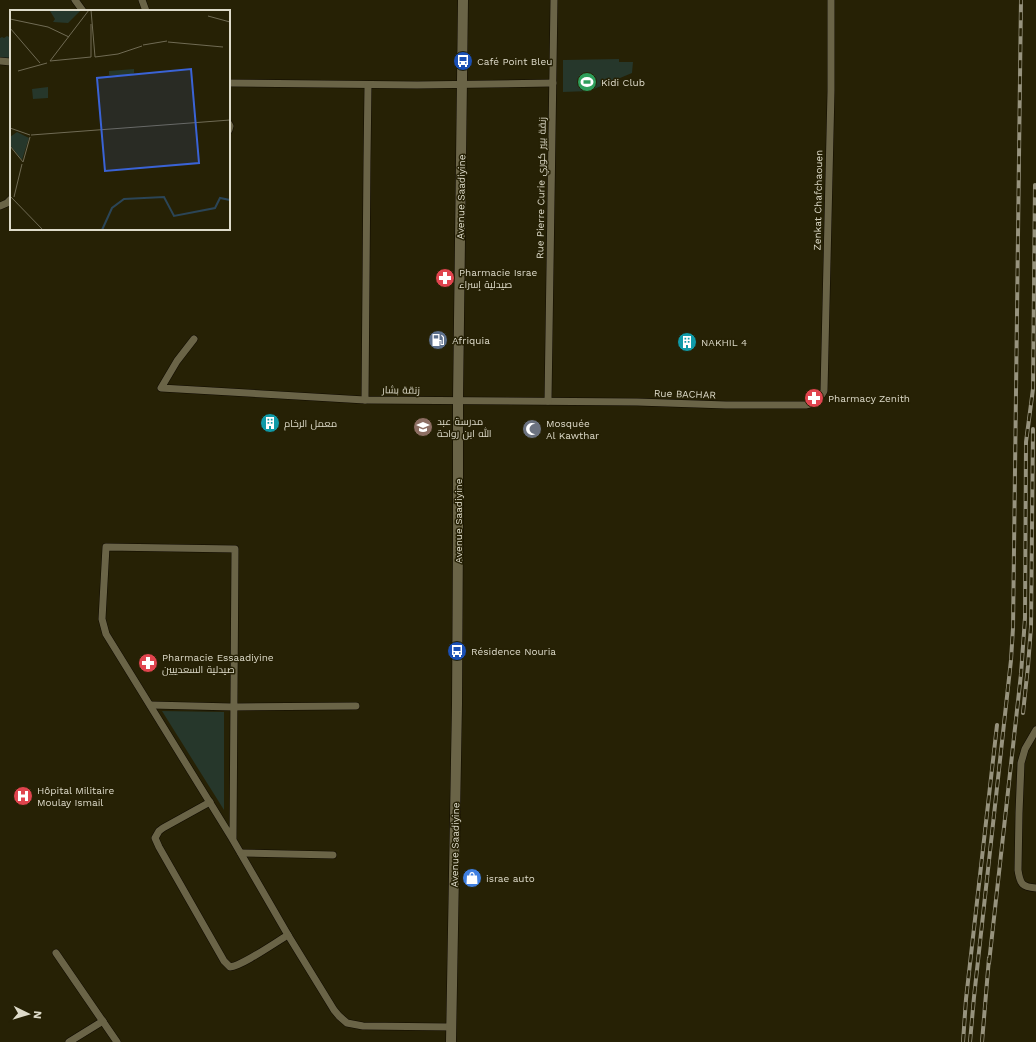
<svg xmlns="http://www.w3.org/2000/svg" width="1036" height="1042" viewBox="0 0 1036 1042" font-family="'Work Sans',Cairo,sans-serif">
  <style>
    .green { fill: #26372b }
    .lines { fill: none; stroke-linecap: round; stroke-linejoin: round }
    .street-casing { stroke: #0f0a00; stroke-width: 8 }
    .secondary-casing { stroke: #0f0a00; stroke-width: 11 }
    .street { stroke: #6a6447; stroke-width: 7 }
    .secondary { stroke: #6a6447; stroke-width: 10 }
    .rail-casing { stroke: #97937e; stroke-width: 4 }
    .rail { stroke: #262105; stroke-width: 2.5; stroke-dasharray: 8; stroke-linecap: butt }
    .labels { text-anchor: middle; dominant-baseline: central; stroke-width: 3; stroke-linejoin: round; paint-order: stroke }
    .poi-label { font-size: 10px; fill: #dedbca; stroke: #262105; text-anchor: start }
    .street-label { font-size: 10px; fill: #dedbca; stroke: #262105 }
    .inset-river { fill: none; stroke: #2b4557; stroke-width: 2 }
    .inset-road { fill: none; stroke: #706b54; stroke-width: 1 }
    .view { fill: #3a63d6; fill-opacity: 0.15; stroke: #3a63d6; stroke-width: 2 }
    .inset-edge { fill: none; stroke: #dedbca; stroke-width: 2 }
  </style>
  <rect width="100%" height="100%" fill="#262105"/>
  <g class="green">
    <path d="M 7,36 L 11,38 L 10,39 L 11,40 L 11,57 L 7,58 L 0,58 L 0,38 L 2,37 L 4,38 Z"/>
    <path d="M 619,59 L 619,62 L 633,62 L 632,73 L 589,91 L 563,92 L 563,60 Z"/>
    <path d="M 162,711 L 224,712 L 224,810 Z"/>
  </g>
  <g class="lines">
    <defs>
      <g id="street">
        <path d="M 75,0 L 83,11"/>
        <path d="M 142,0 L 146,11"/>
        <path d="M 0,61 L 11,62"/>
        <path d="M 229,83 L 417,85 L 553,83"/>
        <path d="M 229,124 L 230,126 L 229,130"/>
        <path d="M 0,206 L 7,203 L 11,199"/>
        <path d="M 194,339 L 177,361 L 161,388 L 365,400 L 637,402 L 726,405 L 806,405 C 816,403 819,400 824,391 L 831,91 L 831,0"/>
        <path d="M 365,400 L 367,160 L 368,85"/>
        <path d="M 548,401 L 554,0"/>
        <path d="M 151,705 L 233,707 L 356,706"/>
        <path d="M 1036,730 L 1025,749 L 1021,763 L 1019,813 L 1018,870 C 1020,884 1022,887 1036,888"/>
        <path d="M 210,802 L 163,828 L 159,831 L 155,838 L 159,847 L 224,961 L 230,967 C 242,966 276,942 288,935"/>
        <path d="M 233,840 L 235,549 L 106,547 L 102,619 L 106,634 L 233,840 L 288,935 L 334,1010 L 339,1016 L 347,1023 L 363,1026 L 451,1027"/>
        <path d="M 241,853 L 333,855"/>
        <path d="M 56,953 L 117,1042"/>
        <path d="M 69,1042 L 103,1021"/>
      </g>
      <path id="secondary" d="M 451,1042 L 457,704 L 458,531 L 458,400 L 463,0"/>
    </defs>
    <use href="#street" class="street-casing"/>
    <use href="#secondary" class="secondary-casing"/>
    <use href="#street" class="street"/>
    <use href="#secondary" class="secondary"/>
    <defs>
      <g id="rail">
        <path d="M 1023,713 L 1028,666 L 1031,627 L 1033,429"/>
        <path d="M 989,963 L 1021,674 L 1025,618 L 1026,442 L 1033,389 L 1035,185"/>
        <path d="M 963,1042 L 966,999 L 997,725"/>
        <path d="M 970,1042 L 974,997 L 1011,660 L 1013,628 L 1021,0"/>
        <path d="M 982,1042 L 989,958"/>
      </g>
    </defs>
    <use href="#rail" class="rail-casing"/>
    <use href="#rail" class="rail"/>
  </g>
  <defs>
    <symbol id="bus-disc" viewBox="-11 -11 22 22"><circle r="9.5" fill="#1a4fb4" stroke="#262105"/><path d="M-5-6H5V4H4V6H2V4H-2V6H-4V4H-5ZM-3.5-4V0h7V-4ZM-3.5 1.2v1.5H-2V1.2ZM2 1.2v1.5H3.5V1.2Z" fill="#fff"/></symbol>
    <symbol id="stadium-disc" viewBox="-11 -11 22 22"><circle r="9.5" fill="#2e9e5b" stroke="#262105"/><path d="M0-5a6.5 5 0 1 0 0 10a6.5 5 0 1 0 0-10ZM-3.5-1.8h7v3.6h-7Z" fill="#fff"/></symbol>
    <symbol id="pharmacy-disc" viewBox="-11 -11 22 22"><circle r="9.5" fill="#e0444e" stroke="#262105"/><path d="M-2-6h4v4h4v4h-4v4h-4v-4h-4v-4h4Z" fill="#fff"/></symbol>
    <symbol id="fuel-disc" viewBox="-11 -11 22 22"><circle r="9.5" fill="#5c6f8a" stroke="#262105"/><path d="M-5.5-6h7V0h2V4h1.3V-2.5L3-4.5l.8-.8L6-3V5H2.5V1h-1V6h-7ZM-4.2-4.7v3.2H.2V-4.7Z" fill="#fff"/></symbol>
    <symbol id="building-disc" viewBox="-11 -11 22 22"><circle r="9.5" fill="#0f9aa8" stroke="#262105"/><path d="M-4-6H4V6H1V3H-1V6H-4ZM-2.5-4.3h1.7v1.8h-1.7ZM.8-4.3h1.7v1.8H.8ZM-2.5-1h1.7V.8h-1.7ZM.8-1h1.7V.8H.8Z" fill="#fff"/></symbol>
    <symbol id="school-disc" viewBox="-11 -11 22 22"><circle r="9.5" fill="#8d6e63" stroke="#262105"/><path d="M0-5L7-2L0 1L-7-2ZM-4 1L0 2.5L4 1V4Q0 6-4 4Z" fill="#fff"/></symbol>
    <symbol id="mosque-disc" viewBox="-11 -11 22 22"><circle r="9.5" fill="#6b7280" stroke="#262105"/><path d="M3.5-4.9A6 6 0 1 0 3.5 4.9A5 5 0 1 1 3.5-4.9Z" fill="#fff"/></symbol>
    <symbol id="hospital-disc" viewBox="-11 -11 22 22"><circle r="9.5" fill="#e0444e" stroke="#262105"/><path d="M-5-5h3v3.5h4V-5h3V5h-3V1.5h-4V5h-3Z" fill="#fff"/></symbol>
    <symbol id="shop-disc" viewBox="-11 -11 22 22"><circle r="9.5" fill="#3f7fe0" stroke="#262105"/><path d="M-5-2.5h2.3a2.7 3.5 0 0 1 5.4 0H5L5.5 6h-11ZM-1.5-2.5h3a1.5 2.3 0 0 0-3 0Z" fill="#fff"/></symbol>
  </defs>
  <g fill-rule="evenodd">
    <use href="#bus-disc" x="452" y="50" width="22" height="22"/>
    <use href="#stadium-disc" x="576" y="71" width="22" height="22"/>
    <use href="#pharmacy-disc" x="434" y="267" width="22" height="22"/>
    <use href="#fuel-disc" x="427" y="329" width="22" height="22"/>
    <use href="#building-disc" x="676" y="331" width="22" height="22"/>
    <use href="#pharmacy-disc" x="803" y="387" width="22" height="22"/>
    <use href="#building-disc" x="259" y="412" width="22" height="22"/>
    <use href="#school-disc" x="412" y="416" width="22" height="22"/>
    <use href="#mosque-disc" x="521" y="418" width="22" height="22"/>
    <use href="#bus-disc" x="446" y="640" width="22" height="22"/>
    <use href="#pharmacy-disc" x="137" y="652" width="22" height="22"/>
    <use href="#hospital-disc" x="12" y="785" width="22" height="22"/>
    <use href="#shop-disc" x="461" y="867" width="22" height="22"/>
  </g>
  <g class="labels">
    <g class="poi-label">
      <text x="477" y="61">Café Point Bleu</text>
      <text x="601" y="82">Kidi Club</text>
      <text x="459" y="272">Pharmacie Israe<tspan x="459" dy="12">صيدلية إسراء</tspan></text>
      <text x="452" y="340">Afriquia</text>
      <text x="701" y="342">NAKHIL 4</text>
      <text x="828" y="398">Pharmacy Zenith</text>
      <text x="437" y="421">مدرسة عبد<tspan x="437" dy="12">الله ابن رواحة</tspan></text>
      <text x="284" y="423">معمل الرخام</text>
      <text x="546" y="423">Mosquée<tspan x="546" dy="12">Al Kawthar</tspan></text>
      <text x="471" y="651">Résidence Nouria</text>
      <text x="162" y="657">Pharmacie Essaadiyine<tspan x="162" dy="12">صيدلية السعدييين</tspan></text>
      <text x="37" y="790">Hôpital Militaire<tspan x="37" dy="12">Moulay Ismail</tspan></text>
      <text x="486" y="878">israe auto</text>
    </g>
    <g class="street-label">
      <text transform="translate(541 188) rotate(-89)">Rue Pierre Curie زنقة بيير كوري</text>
      <text transform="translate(461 197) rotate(-89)">Avenue Saadiyine</text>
      <text transform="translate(818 200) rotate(-89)">Zenkat Chafchaouen</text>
      <text transform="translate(401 390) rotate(1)">زنقة بشار</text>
      <text transform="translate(685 394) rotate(2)">Rue BACHAR</text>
      <text transform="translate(458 521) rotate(-90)">Avenue Saadiyine</text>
      <text transform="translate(455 845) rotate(-89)">Avenue Saadiyine</text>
    </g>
  </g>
  <g transform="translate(10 10)">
    <rect width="220" height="220" fill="#262105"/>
    <path d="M 71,0 L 58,13 L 43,12 L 45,9 L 40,1 ZM 124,59 L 124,63 L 119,65 L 99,65 L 99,61 ZM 38,77 L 38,88 L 23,89 L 22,79 ZM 7,122 L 19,128 L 12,150 L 0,135 L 0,127 Z" fill="#26372b"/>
    <path class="inset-river" d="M 92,220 L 102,198 L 114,189 L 154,187 L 164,206 L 205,198 L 210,188 L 220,190"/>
    <path class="inset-road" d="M 81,0 L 85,47 L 108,44 L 132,36M 198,6 L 220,12M 0,9 L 38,17 L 59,27M 0,18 L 30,53M 158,32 L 213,37M 133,35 L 157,31M 40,51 L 79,0M 40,51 L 81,47 L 81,14M 8,61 L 37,53M 0,118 L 20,125M 21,125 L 220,110M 0,136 L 13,152M 13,152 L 20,127M 0,186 L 33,220M 4,187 L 12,154"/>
    <path class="view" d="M 181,59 L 189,153 L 95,161 L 87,68 Z"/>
    <rect width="220" height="220" class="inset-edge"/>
  </g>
  <g transform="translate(28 1014) rotate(95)" stroke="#262105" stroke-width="3" paint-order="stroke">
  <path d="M0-3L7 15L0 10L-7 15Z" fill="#dedbca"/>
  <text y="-6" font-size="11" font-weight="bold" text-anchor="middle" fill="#dedbca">N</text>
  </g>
</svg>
